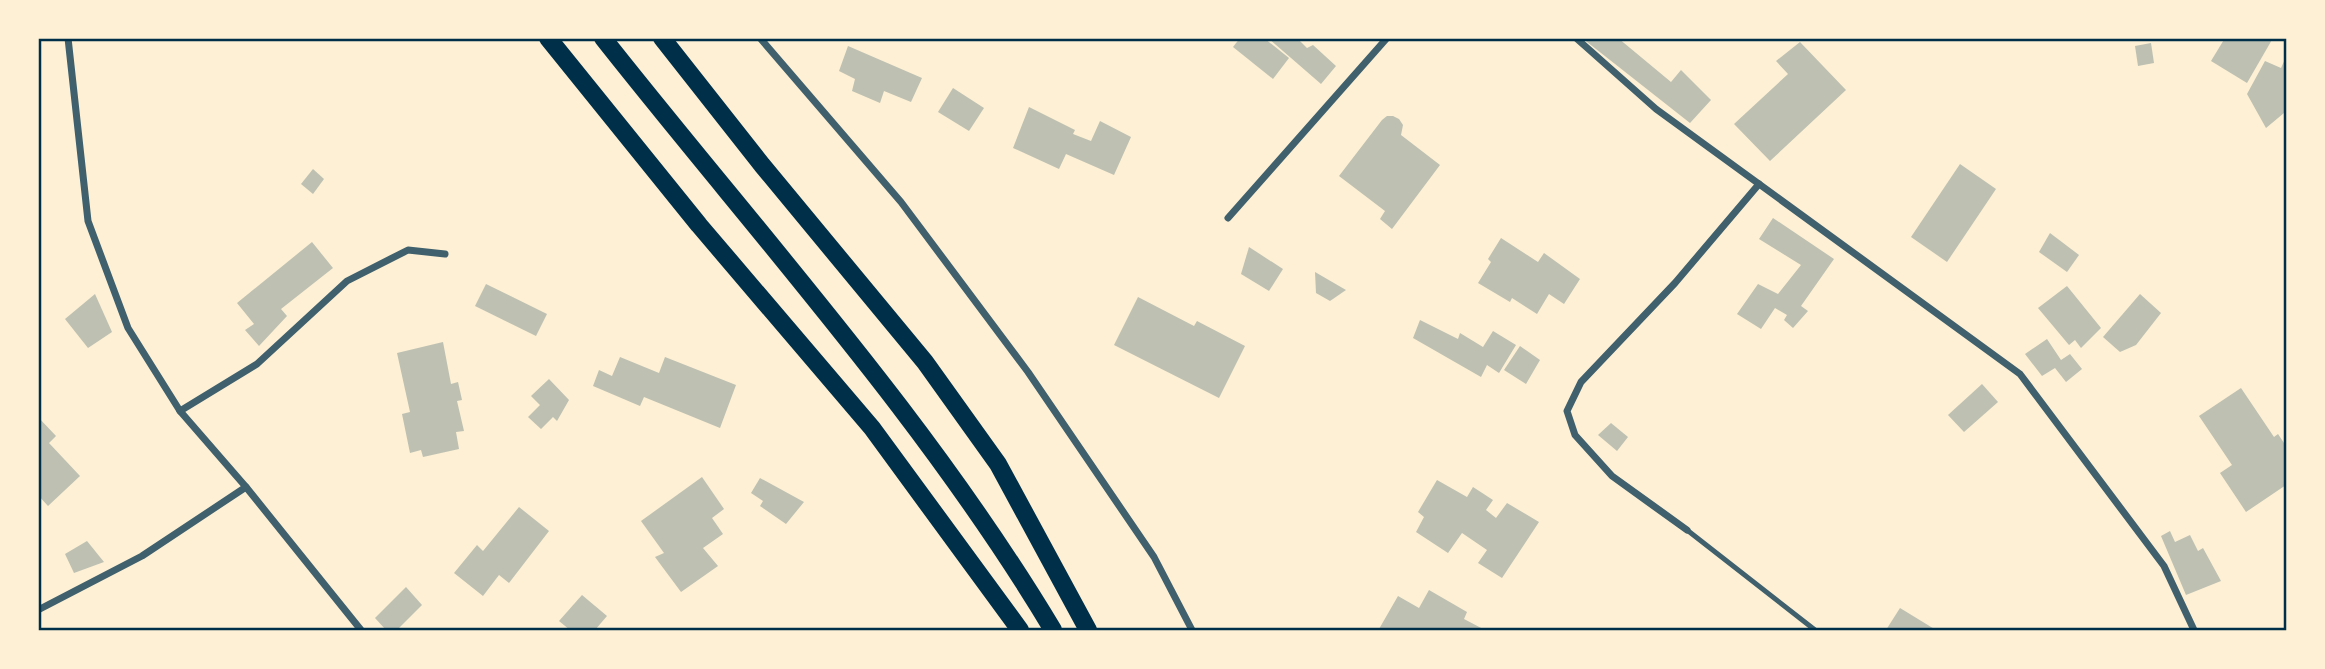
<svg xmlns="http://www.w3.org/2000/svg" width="2325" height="669" viewBox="0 0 2325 669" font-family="'Fira Sans Condensed',sans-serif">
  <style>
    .building { fill: #bec0b2 }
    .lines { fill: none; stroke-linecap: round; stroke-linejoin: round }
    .service { stroke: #3f606c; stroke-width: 5 }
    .minor { stroke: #3f606c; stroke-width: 7 }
    .primary { stroke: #003049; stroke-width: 18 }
    .neatline { fill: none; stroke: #003049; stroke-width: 2.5 }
  </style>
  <rect width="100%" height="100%" fill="#fdf0d5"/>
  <g class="building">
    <path d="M 1240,38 L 1264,38 L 1289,58 L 1273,79 L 1233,47 Z"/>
    <path d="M 1268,38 L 1297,38 L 1307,48 L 1313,45 L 1336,66 L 1321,84 Z"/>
    <path d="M 1582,38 L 1618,38 L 1671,82 L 1681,70 L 1711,100 L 1690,123 Z"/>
    <path d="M 2225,38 L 2273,38 L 2247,83 L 2211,61 Z"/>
    <path d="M 1800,42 L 1846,90 L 1770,161 L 1734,124 L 1788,74 L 1776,61 Z"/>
    <path d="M 2151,43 L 2154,63 L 2138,66 L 2135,46 Z"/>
    <path d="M 848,46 L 922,78 L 911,102 L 884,91 L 880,103 L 852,91 L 855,79 L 839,71 Z"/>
    <path d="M 2286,57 L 2286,115 L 2284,113 L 2266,128 L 2247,94 L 2265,61 L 2281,68 Z"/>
    <path d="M 953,88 L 984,108 L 969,131 L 938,112 Z"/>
    <path d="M 1029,107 L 1075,130 L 1073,134 L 1091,141 L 1100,121 L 1131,137 L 1114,175 L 1066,154 L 1059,169 L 1013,148 Z"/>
    <path d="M 1387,116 L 1393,116 L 1399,119 L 1403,125 L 1401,135 L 1440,165 L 1392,229 L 1380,219 L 1385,211 L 1339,176 L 1382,120 Z"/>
    <path d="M 1960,164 L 1996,189 L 1947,262 L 1911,237 Z"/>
    <path d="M 313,169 L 324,179 L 313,194 L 301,184 Z"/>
    <path d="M 1773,218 L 1834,259 L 1801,306 L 1808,311 L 1793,328 L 1784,320 L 1787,315 L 1775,308 L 1761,329 L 1737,314 L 1758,284 L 1778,294 L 1801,265 L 1759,239 Z"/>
    <path d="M 2050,233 L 2079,255 L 2067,272 L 2039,252 Z"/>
    <path d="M 1501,238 L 1538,262 L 1544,253 L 1580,279 L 1564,304 L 1549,294 L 1537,314 L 1512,298 L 1510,302 L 1478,283 L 1491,262 L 1488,259 Z"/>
    <path d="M 312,242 L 333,268 L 281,309 L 287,316 L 259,346 L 245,330 L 254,324 L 237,303 Z"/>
    <path d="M 1249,247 L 1283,269 L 1269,291 L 1241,274 Z"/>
    <path d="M 1315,272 L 1346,290 L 1330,301 L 1316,293 Z"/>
    <path d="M 486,284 L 547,314 L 536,336 L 475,306 Z"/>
    <path d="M 2067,286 L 2101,328 L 2081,348 L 2075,340 L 2069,345 L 2038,308 Z"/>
    <path d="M 95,294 L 112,332 L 88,348 L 65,319 Z"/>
    <path d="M 2140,294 L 2161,313 L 2136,345 L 2120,352 L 2103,337 Z"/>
    <path d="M 1138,297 L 1194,326 L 1197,321 L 1245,346 L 1219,398 L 1114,345 Z"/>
    <path d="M 1420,320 L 1458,339 L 1460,333 L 1483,347 L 1493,331 L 1516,345 L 1499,373 L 1487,365 L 1481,377 L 1413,338 Z"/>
    <path d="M 2047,339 L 2061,360 L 2070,354 L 2082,369 L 2066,382 L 2055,368 L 2042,376 L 2025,354 Z"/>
    <path d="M 443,342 L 451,384 L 458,382 L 462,400 L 457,401 L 464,431 L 456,432 L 459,449 L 423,457 L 421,450 L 410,453 L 402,414 L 410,412 L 397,353 Z"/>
    <path d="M 1520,346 L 1540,360 L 1526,384 L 1504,370 Z"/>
    <path d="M 620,357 L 659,373 L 665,357 L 736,385 L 720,428 L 644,397 L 640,406 L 593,386 L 599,370 L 612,376 Z"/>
    <path d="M 549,379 L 569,400 L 557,421 L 553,417 L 541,429 L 528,417 L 540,405 L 531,396 Z"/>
    <path d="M 1982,384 L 1998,402 L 1964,432 L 1948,415 Z"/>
    <path d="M 2241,388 L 2274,437 L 2278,434 L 2286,446 L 2286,485 L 2246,512 L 2220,473 L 2232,465 L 2199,416 Z"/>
    <path d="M 38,417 L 56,436 L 49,443 L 80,476 L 48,506 L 38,495 Z"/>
    <path d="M 1611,423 L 1628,437 L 1617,451 L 1598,435 Z"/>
    <path d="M 702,477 L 724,509 L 712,518 L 723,534 L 703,548 L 718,566 L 681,592 L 655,557 L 664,553 L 641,521 Z"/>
    <path d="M 760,478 L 804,502 L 786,524 L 760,506 L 763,501 L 751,493 Z"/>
    <path d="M 1437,480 L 1467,497 L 1473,487 L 1493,500 L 1486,510 L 1496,518 L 1507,503 L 1539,522 L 1502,578 L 1478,563 L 1487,550 L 1462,533 L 1448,553 L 1416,532 L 1424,517 L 1418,512 Z"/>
    <path d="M 519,507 L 549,531 L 509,583 L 499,575 L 483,596 L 454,573 L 477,545 L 483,551 Z"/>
    <path d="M 2170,531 L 2175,542 L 2190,535 L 2198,551 L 2203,548 L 2221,581 L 2186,595 L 2161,536 Z"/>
    <path d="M 87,541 L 104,562 L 74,573 L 65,554 Z"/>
    <path d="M 406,587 L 422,605 L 397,630 L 386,630 L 375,618 Z"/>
    <path d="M 1429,590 L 1467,612 L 1464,619 L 1485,630 L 1383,630 L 1379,629 L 1398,596 L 1419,608 Z"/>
    <path d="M 582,595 L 607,616 L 595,630 L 570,630 L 559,621 Z"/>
    <path d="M 1900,608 L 1936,630 L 1886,630 Z"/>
  </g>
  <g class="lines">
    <path class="service" d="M 1687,530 L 1815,630"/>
    <g class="minor">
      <path d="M 68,38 L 88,221 L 128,328 L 180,411 L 246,487 L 361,630"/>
      <path d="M 760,38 L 901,202 L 1028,372 L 1154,557 L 1192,630"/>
      <path d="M 1576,38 L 1656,109 L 2020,374 L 2164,566 L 2194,630"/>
      <path d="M 1228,218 L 1387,38"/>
      <path d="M 180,411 L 257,364 L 347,281 L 408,250 L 445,254"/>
      <path d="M 1687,530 L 1612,476 L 1575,435 L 1567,411 L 1581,382 L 1675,283 L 1759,184"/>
      <path d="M 38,610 L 142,556 L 246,487"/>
    </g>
    <g class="primary">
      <path d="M 548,38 L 699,225 L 872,428 L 1020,630"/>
      <path d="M 603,38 C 756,232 926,418 1053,630"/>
      <path d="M 662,38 L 762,165 L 925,362 L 998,464 L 1088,630"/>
    </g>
  </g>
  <rect width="2325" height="669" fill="none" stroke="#fdf0d5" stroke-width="80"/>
  <rect x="40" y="40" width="2245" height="589" class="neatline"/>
</svg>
